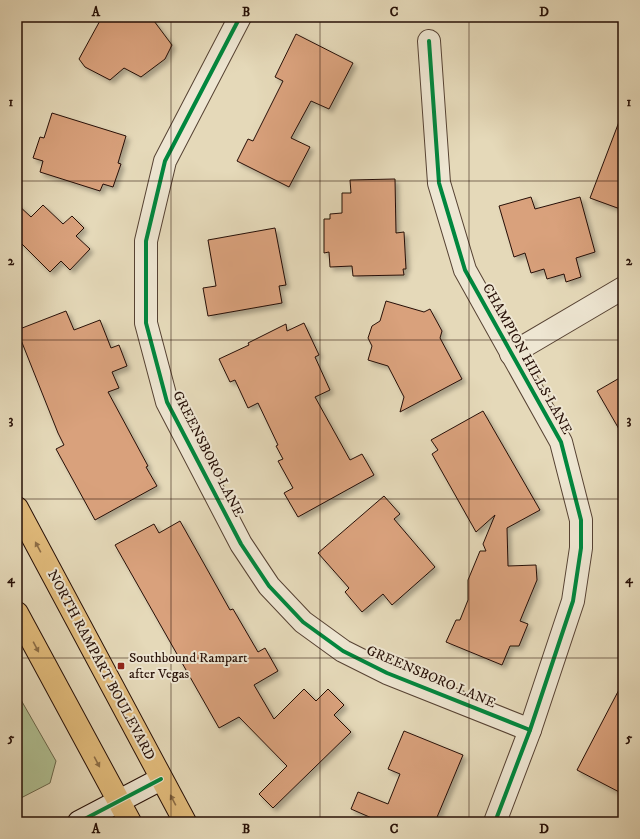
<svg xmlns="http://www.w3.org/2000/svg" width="640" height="839" viewBox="0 0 640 839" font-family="'IM FELL DW Pica',serif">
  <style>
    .green { fill: #b0c093; stroke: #6b684c }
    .building { fill: #d9a17c; stroke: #260f06; filter: url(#shadow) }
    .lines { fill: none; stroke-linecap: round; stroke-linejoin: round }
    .minor-casing { stroke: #564233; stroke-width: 24 }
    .secondary-casing { stroke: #260f06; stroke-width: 24 }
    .primary-casing { stroke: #260f06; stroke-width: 24 }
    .minor { stroke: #eee6d2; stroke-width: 22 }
    .secondary { stroke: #eee6d2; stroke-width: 22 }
    .primary { stroke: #e2bc7c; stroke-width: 22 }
    .cycleway-casing { stroke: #eee6d2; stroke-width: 6 }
    .cycleway { stroke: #00873e; stroke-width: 4 }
    .oneway { fill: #8d6e47 }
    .grid { fill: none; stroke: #260f06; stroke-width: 1; stroke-opacity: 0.55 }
    .poi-dot { fill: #8f2418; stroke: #eee6d2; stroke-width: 1.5 }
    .labels { text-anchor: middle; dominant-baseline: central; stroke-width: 4; stroke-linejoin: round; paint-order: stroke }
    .street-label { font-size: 14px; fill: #260f06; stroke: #eee6d2 }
    .poi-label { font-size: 14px; fill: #260f06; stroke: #eee6d2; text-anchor: start }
    .neatline { fill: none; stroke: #260f06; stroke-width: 1.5 }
    .grid-label { font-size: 13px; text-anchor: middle; font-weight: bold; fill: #260f06 }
  </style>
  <defs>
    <filter id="shadow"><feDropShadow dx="3.5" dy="3.5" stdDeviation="2" flood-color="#0004"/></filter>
  </defs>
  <rect width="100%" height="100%" fill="#e5d9b9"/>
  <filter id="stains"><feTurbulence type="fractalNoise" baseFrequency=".005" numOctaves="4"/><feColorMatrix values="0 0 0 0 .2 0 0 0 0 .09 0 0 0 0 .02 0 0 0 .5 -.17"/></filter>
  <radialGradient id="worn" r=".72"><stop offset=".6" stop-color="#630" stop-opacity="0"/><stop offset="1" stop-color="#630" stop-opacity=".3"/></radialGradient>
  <path class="green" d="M 17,693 L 56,761 L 50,783 L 17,800 Z"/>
  <g class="building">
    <path d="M 102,17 L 151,17 L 172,45 L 165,59 L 141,77 L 124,68 L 110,80 L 85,67 L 79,59 Z"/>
    <path d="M 296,34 L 353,63 L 329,109 L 311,101 L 291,138 L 310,147 L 289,187 L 237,161 L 248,139 L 253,141 L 283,81 L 275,77 Z"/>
    <path d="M 52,113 L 126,136 L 118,163 L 121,164 L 113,187 L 103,184 L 100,191 L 40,172 L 43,161 L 33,158 L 40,137 L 44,138 Z"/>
    <path d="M 622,114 L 623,115 L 623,210 L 590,198 Z"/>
    <path d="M 395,179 L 396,233 L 404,232 L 406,269 L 403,269 L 404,275 L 353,276 L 352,266 L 330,267 L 329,252 L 324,253 L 324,219 L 330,219 L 330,214 L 342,213 L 342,193 L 351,193 L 350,180 Z"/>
    <path d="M 531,197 L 535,209 L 580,197 L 595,252 L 576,258 L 581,277 L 566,282 L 564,274 L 547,279 L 544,269 L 531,273 L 525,253 L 514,257 L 499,206 Z"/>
    <path d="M 17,204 L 31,217 L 43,205 L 63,224 L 72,216 L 84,228 L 76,236 L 90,249 L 70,270 L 61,261 L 50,272 L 17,239 Z"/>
    <path d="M 275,228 L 286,285 L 279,286 L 282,303 L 208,316 L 203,288 L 216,286 L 208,240 Z"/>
    <path d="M 386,301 L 424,312 L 430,309 L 442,331 L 440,338 L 462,379 L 400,412 L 404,397 L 388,366 L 368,360 L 372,346 L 368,338 L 372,326 L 380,321 Z"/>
    <path d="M 66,311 L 74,330 L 100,320 L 111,348 L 119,345 L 127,366 L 112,372 L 119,388 L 108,392 L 148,466 L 146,467 L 157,486 L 95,520 L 56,449 L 64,445 L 58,433 L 17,330 Z"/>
    <path d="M 304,323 L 319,355 L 315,357 L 330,390 L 315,397 L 350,460 L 362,454 L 374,475 L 298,517 L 284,493 L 293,488 L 278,461 L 283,459 L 276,446 L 278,445 L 258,403 L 248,408 L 235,380 L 230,382 L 219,359 L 249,345 L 248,343 L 286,324 L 287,331 Z"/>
    <path d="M 623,376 L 623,436 L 597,391 Z"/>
    <path d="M 483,411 L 540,510 L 507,528 L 508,566 L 536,565 L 537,580 L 520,621 L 528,624 L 519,646 L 510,646 L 502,665 L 446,642 L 456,620 L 460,620 L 468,600 L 468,580 L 480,551 L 486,551 L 483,544 L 495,515 L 476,532 L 432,454 L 438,450 L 431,440 Z"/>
    <path d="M 384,496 L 400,514 L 394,519 L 435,567 L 392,605 L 383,594 L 362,612 L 345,592 L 349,588 L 318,553 Z"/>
    <path d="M 180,521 L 230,610 L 233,609 L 258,652 L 265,648 L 278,671 L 254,685 L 274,719 L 304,689 L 316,701 L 328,689 L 344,705 L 334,715 L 351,732 L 273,808 L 259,794 L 287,766 L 239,717 L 219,728 L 115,545 L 154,524 L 159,533 Z"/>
    <path d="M 623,682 L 623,794 L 577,770 Z"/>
    <path d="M 404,731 L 463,755 L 435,822 L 381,822 L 351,809 L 358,792 L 388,804 L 400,774 L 388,769 Z"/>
  </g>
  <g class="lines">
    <defs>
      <g id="minor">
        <path d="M 240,17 L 165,161 L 146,241 L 146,323 L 167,402 L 241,544 L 269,586 L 303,622 L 343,651 L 387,673 L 530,730"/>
        <path d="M 429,41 L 439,183 L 465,270 L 561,442 L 581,520 L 581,548 L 573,601 L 530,730 L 495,822"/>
        <path d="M 511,354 L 623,288"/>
      </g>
      <path id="secondary" d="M 79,822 L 161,779"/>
      <g id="primary">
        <path d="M 17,508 L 185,822"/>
        <path d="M 17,613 L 130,822"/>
      </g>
    </defs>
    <use href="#minor" class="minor-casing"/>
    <use href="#secondary" class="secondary-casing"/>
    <use href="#primary" class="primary-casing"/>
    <use href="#minor" class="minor"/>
    <use href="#secondary" class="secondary"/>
    <use href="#primary" class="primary"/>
    <defs>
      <g id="cycleway">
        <path d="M 240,17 L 165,161 L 146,241 L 146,323 L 167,402 L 241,544 L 269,586 L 303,622 L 343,651 L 387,673 L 530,730"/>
        <path d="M 429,41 L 439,183 L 465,270 L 561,442 L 581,520 L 581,548 L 573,601 L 530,730 L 495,822"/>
        <path d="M 79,822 L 161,779"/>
      </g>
    </defs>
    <use href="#cycleway" class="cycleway-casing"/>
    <use href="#cycleway" class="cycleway"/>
  </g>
  <defs><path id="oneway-solid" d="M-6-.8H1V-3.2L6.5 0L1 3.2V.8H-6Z"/></defs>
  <g class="oneway">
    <use href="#oneway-solid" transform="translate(38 547) rotate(-118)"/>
    <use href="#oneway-solid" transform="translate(36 647) rotate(62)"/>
    <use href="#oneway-solid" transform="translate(97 762) rotate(62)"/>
    <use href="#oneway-solid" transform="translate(173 800) rotate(-118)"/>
  </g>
  <path class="grid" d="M 171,17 L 171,822M 320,17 L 320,822M 469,17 L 469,822M 17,181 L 623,181M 17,340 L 623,340M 17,499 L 623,499M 17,658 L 623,658"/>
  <rect class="poi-dot" x="117" y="662" width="8" height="8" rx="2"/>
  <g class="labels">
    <g class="street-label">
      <text transform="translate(527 359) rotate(61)">CHAMPION HILLS LANE</text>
      <text transform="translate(208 454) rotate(63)">GREENSBORO LANE</text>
      <text transform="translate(101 665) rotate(62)">NORTH RAMPART BOULEVARD</text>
      <text transform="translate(431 677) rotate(23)">GREENSBORO LANE</text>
    </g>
    <g class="poi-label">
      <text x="129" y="658">Southbound Rampart<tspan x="129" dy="16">after Vegas</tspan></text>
    </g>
  </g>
  <rect width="640" height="839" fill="none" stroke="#e5d9b9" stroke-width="44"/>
  <rect x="22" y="22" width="596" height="795" class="neatline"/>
  <g class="grid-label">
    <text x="96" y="16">A</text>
    <text x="246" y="16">B</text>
    <text x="394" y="16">C</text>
    <text x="544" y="16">D</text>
    <text x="11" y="106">1</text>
    <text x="629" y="106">1</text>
    <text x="11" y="265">2</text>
    <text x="629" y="265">2</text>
    <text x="11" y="424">3</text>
    <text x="629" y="424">3</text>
    <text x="11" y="583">4</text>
    <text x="629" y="583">4</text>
    <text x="11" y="742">5</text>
    <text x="629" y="742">5</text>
    <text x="96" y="833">A</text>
    <text x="246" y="833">B</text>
    <text x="394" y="833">C</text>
    <text x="544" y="833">D</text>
  </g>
  <rect width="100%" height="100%" filter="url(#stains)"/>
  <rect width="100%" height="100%" fill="url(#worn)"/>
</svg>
